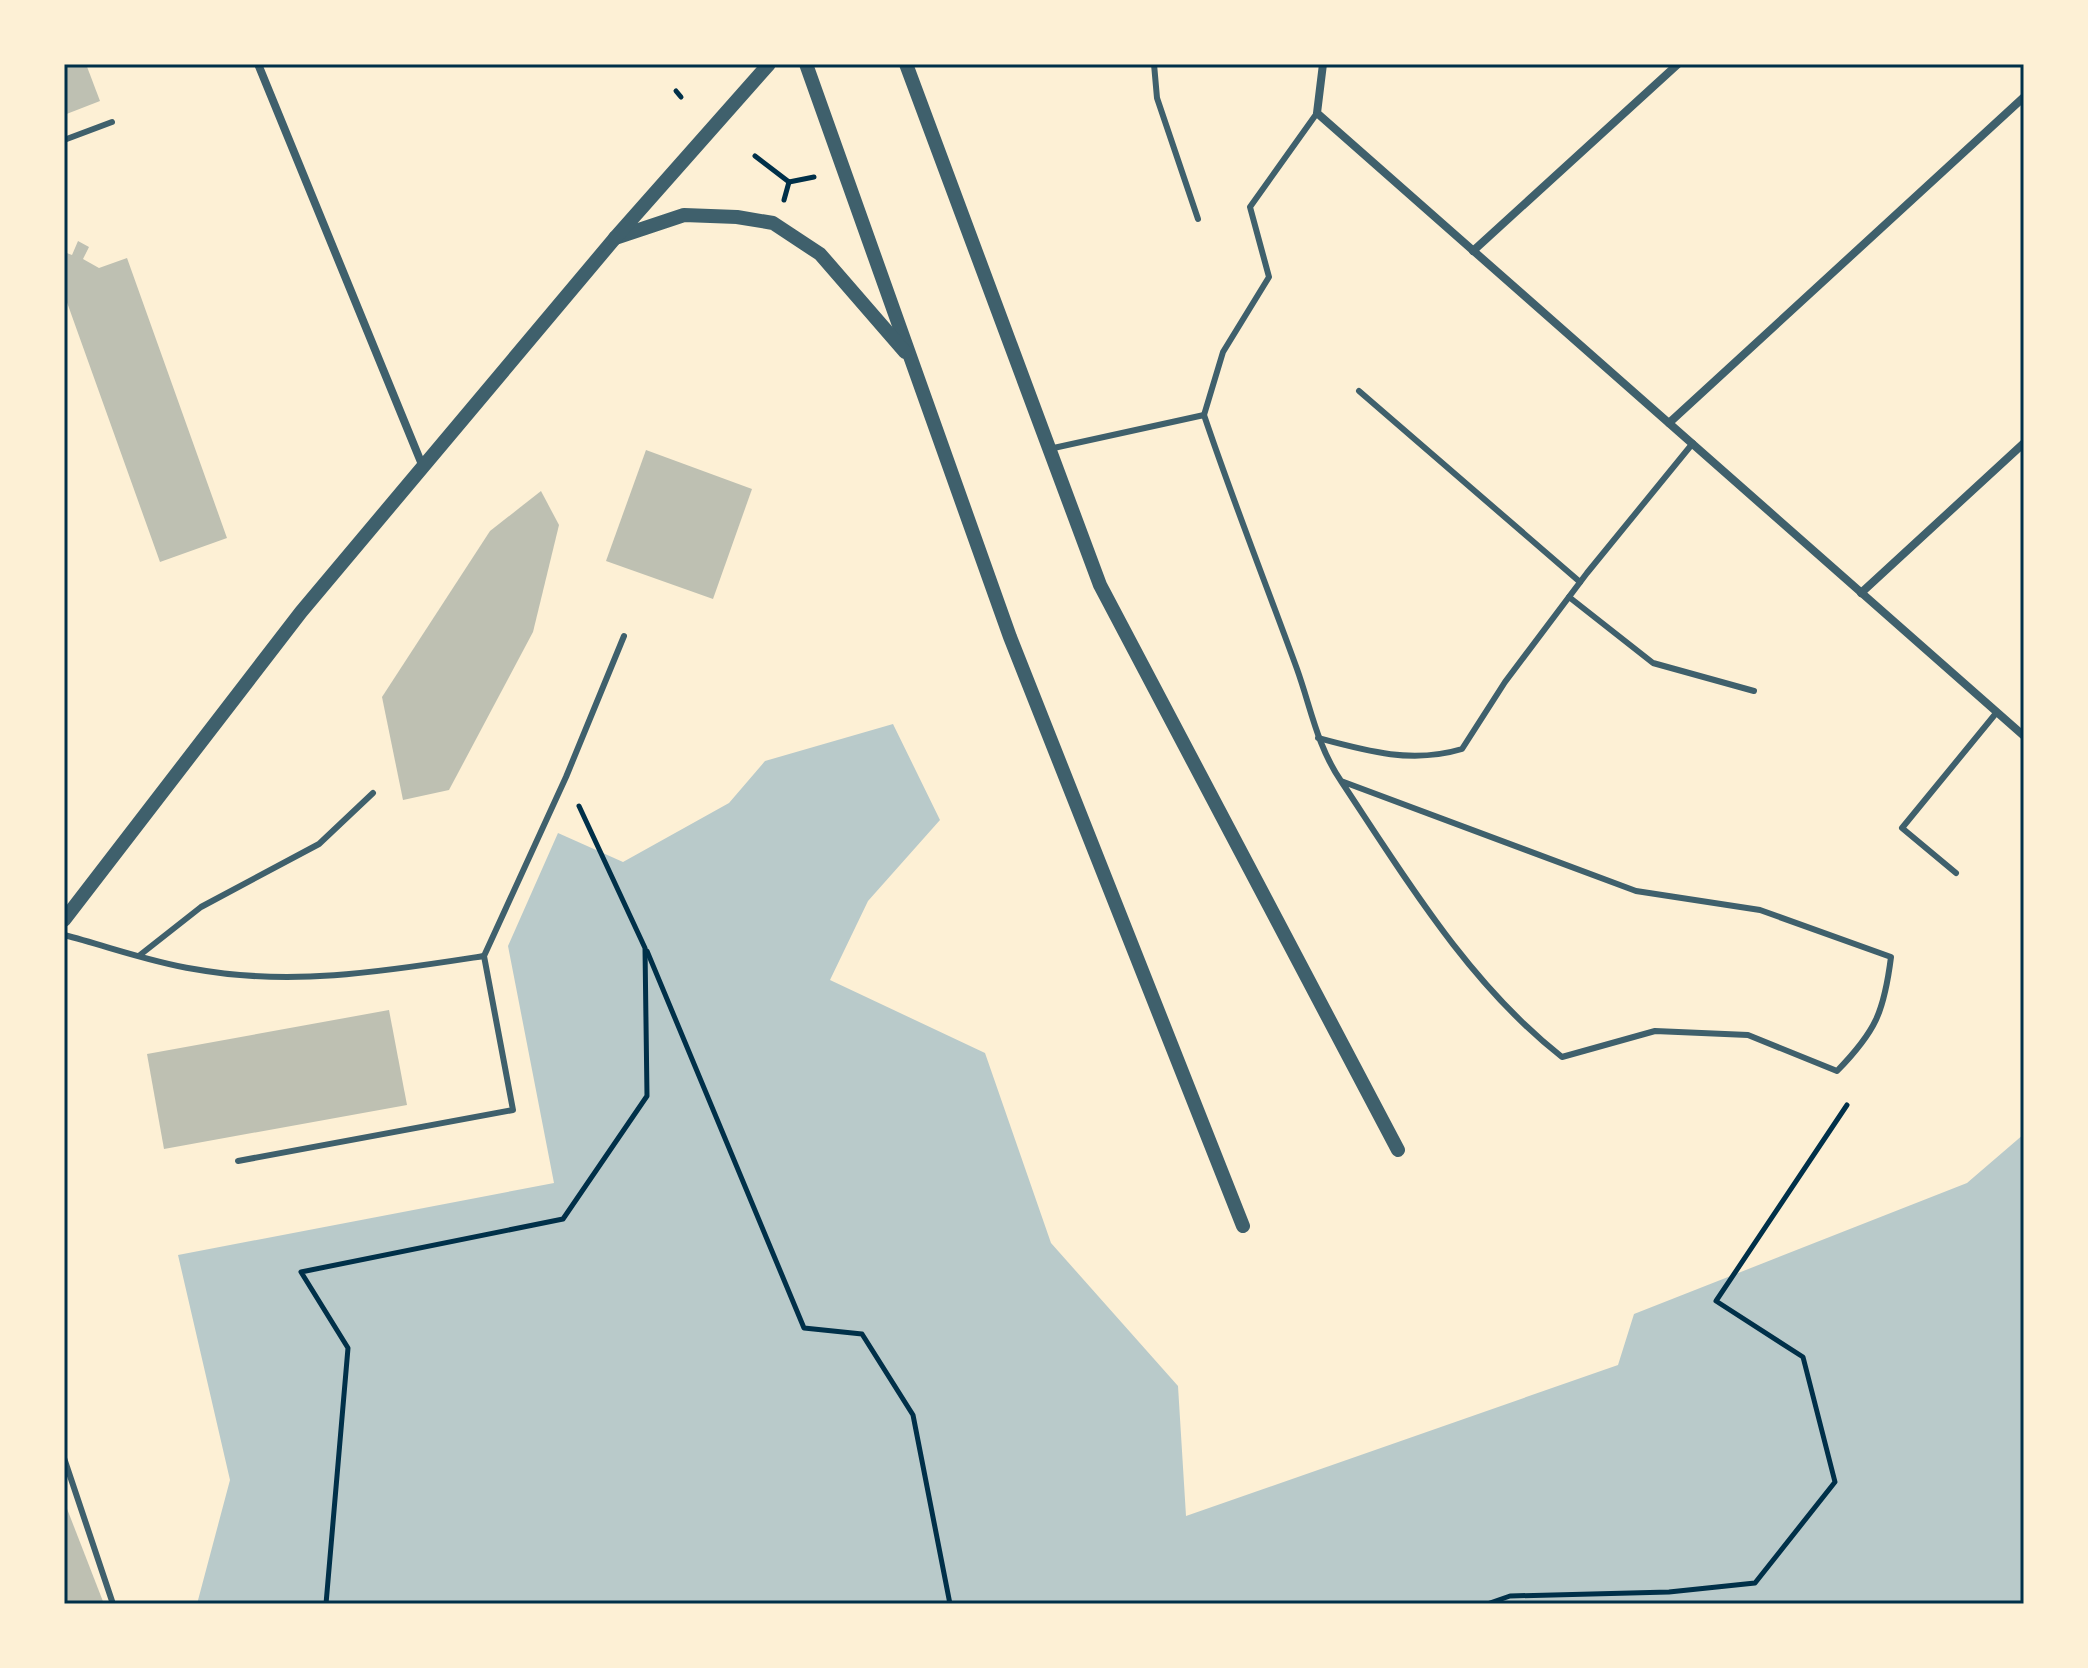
<svg xmlns="http://www.w3.org/2000/svg" width="2088" height="1668" viewBox="0 0 2088 1668" font-family="'Open Sans',sans-serif">
  <style>
    .green { fill: #b9caca }
    .building { fill: #bec0b2 }
    .lines { fill: none; stroke-linecap: round; stroke-linejoin: round }
    .path { stroke: #003049; stroke-width: 5 }
    .service { stroke: #3f606c; stroke-width: 6 }
    .minor { stroke: #3f606c; stroke-width: 8 }
    .tertiary { stroke: #3f606c; stroke-width: 14 }
    .neatline { fill: none; stroke: #003049; stroke-width: 3 }
  </style>
  <rect width="100%" height="100%" fill="#fdf0d5"/>
  <path class="green" d="M 893,724 L 940,820 L 868,901 L 830,980 L 985,1053 L 1051,1243 L 1178,1386 L 1186,1516 L 1618,1365 L 1634,1314 L 1967,1183 L 2024,1134 L 2024,1604 L 197,1604 L 230,1480 L 178,1255 L 554,1183 L 508,946 L 558,833 L 623,862 L 729,803 L 765,761 Z"/>
  <g class="building">
    <path d="M 64,64 L 86,64 L 100,101 L 64,115 Z"/>
    <path d="M 78,241 L 89,247 L 83,259 L 99,268 L 127,258 L 227,538 L 160,562 L 64,294 L 64,252 L 72,255 Z"/>
    <path d="M 646,450 L 752,489 L 713,599 L 606,561 Z"/>
    <path d="M 541,491 L 559,525 L 533,632 L 449,790 L 403,800 L 382,697 L 490,531 Z"/>
    <path d="M 389,1010 L 407,1105 L 164,1149 L 147,1054 Z"/>
    <path d="M 64,1501 L 104,1604 L 64,1604 Z"/>
  </g>
  <g class="lines">
    <g class="path">
      <path d="M 676,91 L 681,97"/>
      <path d="M 755,156 L 789,182 L 814,177"/>
      <path d="M 784,200 L 789,182"/>
      <path d="M 647,951 L 804,1328 L 862,1334 L 913,1415 L 950,1604"/>
      <path d="M 326,1604 L 348,1348 L 301,1272 L 563,1219 L 647,1096 L 645,948 L 579,806"/>
      <path d="M 1487,1604 L 1510,1596 L 1669,1592 L 1755,1583 L 1835,1482 L 1803,1357 L 1716,1301 L 1847,1105"/>
    </g>
    <g class="service">
      <path d="M 1154,64 L 1157,98 L 1198,219"/>
      <path d="M 64,140 L 112,122"/>
      <path d="M 1359,391 L 1580,582"/>
      <path d="M 1204,415 L 1223,352 L 1269,277 L 1250,207 L 1317,113"/>
      <path d="M 1049,449 L 1204,415 C 1233,501 1266,584 1297,669 C 1311,708 1317,746 1341,781 L 1636,891 L 1760,910 L 1891,957 C 1884,1012 1876,1031 1837,1071 L 1748,1035 L 1655,1031 L 1562,1057 C 1469,984 1406,879 1341,781"/>
      <path d="M 1569,597 L 1653,663 L 1754,691"/>
      <path d="M 1318,738 C 1366,751 1412,764 1462,749 L 1505,682 L 1587,573 L 1693,443"/>
      <path d="M 1956,873 L 1902,828 L 1997,712"/>
      <path d="M 64,935 C 107,946 150,962 194,969 C 292,987 387,971 484,956"/>
      <path d="M 140,955 L 201,907 L 319,844 L 373,793"/>
      <path d="M 238,1161 L 513,1110 L 484,956 L 566,777 L 624,636"/>
      <path d="M 64,1458 L 113,1604"/>
    </g>
    <g class="minor">
      <path d="M 258,64 L 423,467"/>
      <path d="M 1323,64 L 1317,113 L 2024,736"/>
      <path d="M 1473,251 L 1678,64"/>
      <path d="M 1669,423 L 2024,97"/>
      <path d="M 1861,593 L 2024,443"/>
    </g>
    <g class="tertiary">
      <path d="M 806,64 L 1010,637 L 1243,1226"/>
      <path d="M 906,64 L 1100,585 L 1398,1150"/>
      <path d="M 615,238 L 684,215 L 737,217 L 773,223 L 820,254 L 905,352"/>
      <path d="M 64,920 L 301,612 L 615,238 L 769,64"/>
    </g>
  </g>
  <rect width="2088" height="1668" fill="none" stroke="#fdf0d5" stroke-width="132"/>
  <rect x="66" y="66" width="1956" height="1536" class="neatline"/>
</svg>
